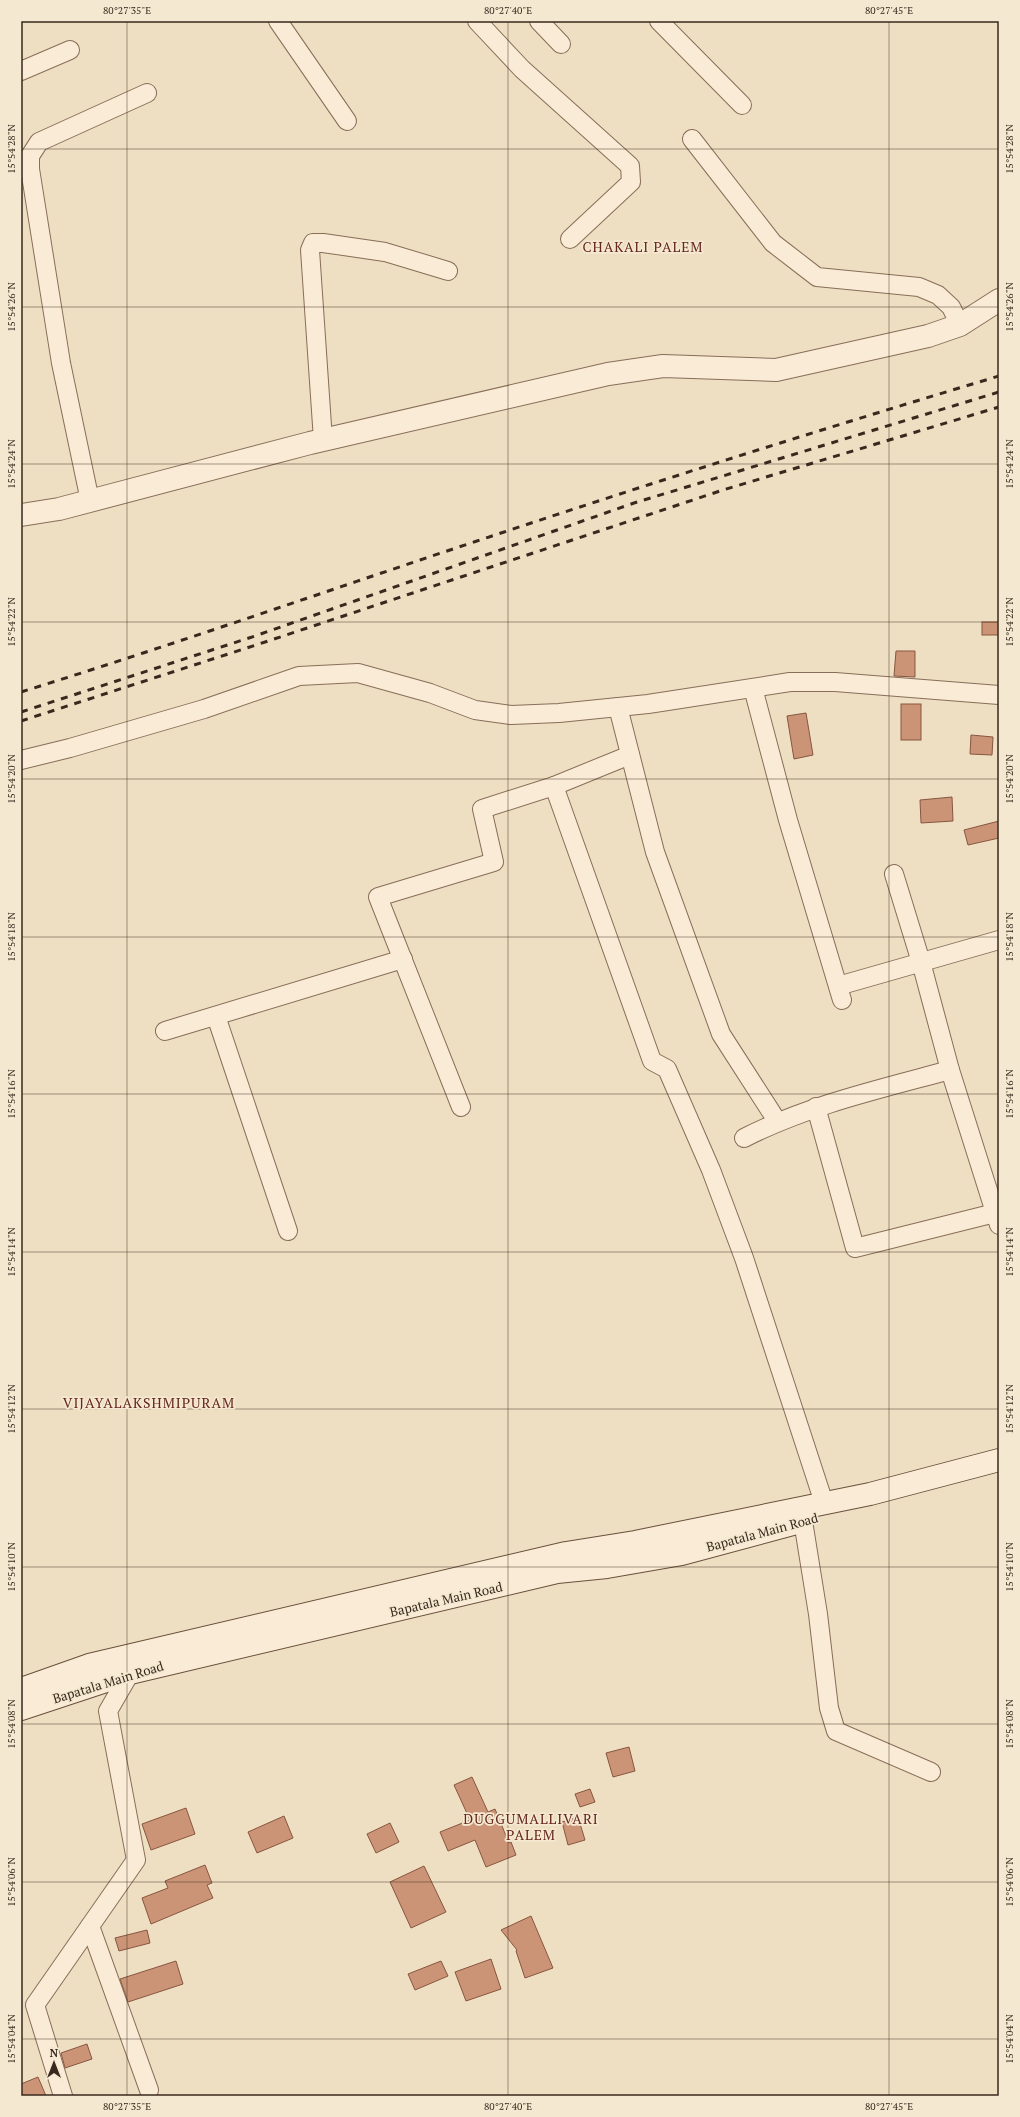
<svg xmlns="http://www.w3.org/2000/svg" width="1020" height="2117" viewBox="0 0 1020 2117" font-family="'PT Serif',serif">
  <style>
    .building { fill: #cc9477; stroke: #87563f }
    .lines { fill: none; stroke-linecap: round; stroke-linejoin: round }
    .minor-casing { stroke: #886e59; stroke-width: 20 }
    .tertiary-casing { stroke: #886e59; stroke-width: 24 }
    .secondary-casing { stroke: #6a503c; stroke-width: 24 }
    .minor { stroke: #f9ebd5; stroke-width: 18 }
    .tertiary { stroke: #f9ebd5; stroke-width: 22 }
    .secondary { stroke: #f9ebd5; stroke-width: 22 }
    .rail { stroke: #38281d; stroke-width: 3; stroke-dasharray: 7 7; stroke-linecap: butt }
    .ticks { fill: none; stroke: #38281d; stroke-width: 1; stroke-opacity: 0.45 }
    .labels { text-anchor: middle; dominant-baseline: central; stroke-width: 3.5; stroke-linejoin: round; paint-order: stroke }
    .street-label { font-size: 13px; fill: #38281d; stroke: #f5e8d1 }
    .neighbourhood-label { font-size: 14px; letter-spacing: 1px; fill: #64261d; stroke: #f5e8d1 }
    .neatline { fill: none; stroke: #38281d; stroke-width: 1.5 }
    .ticks-label { font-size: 10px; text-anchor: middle; fill: #38281d }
  </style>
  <rect width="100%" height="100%" fill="#eedec2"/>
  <g class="building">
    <rect x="982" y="622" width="17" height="13"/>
    <path d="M 896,651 L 915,651 L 915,677 L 894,676 Z"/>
    <rect x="901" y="704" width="20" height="36"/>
    <path d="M 806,713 L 813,755 L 794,759 L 787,716 Z"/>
    <path d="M 971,735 L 993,737 L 992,755 L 970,754 Z"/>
    <path d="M 952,797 L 953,821 L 921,823 L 920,800 Z"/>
    <path d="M 999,821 L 999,838 L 968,845 L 964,830 Z"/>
    <path d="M 629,1747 L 635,1771 L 613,1777 L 606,1753 Z"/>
    <path d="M 472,1777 L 488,1812 L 495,1809 L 509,1843 L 511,1842 L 516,1855 L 486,1867 L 475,1840 L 448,1851 L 440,1832 L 470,1820 L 454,1785 Z"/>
    <path d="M 590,1789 L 595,1802 L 580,1807 L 575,1794 Z"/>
    <path d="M 186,1808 L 195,1834 L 151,1850 L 142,1824 Z"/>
    <path d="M 284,1816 L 293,1838 L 257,1853 L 248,1832 Z"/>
    <path d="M 578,1817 L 585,1840 L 568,1845 L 562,1822 Z"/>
    <path d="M 390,1823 L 399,1842 L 376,1853 L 367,1834 Z"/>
    <path d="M 205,1865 L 212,1883 L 207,1885 L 213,1898 L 151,1924 L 142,1898 L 168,1888 L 165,1881 Z"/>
    <path d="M 424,1866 L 446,1912 L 411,1928 L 390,1882 Z"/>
    <path d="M 531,1916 L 553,1968 L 525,1978 L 516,1951 L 517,1950 L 501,1930 Z"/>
    <path d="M 147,1930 L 150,1943 L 119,1951 L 115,1938 Z"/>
    <path d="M 491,1959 L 501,1989 L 466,2001 L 455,1972 Z"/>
    <path d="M 176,1961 L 183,1984 L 128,2002 L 120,1979 Z"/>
    <path d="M 441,1961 L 448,1976 L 415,1990 L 408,1974 Z"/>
    <path d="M 87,2044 L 92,2059 L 65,2068 L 61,2053 Z"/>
    <path d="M 38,2077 L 46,2096 L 21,2096 L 21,2084 Z"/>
  </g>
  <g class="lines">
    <defs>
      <g id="minor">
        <path d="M 278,21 L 347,121"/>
        <path d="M 477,21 L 522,69 L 630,166 L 631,182 L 570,239"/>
        <path d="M 539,21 L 561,44"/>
        <path d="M 659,21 L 742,105"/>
        <path d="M 21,71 L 70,50"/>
        <path d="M 692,139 L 773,243 L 817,277 L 919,287 L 938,295 L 951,307 L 960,325"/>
        <path d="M 323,440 L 310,250 L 313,243 L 323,243 L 385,252 L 448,271"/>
        <path d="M 90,501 L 61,363 L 30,169 L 30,156 L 39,142 L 147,93"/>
        <path d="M 753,688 L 788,820 L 842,1000"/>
        <path d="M 618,707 L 655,852 L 721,1034 L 777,1121"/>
        <path d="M 21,760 L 70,748 L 204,709 L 299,676 L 358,673 L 430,693 L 475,710 L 511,715 L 559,713 L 648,704 L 790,682 L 835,682 L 999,695"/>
        <path d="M 554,786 L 652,1061 L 667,1069 L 711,1170 L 744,1258 L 824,1503"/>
        <path d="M 894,874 L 921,962 L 950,1070 L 999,1225"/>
        <path d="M 838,986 L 999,940"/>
        <path d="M 216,1016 L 288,1231"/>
        <path d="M 165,1031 L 403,959"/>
        <path d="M 461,1107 L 378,897 L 494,862 L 482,809 L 554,786 L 630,755"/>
        <path d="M 816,1107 L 855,1248 L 999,1212"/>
        <path d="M 744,1138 C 809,1105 880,1089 950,1070"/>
        <path d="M 797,1509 L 803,1521 L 818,1614 L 829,1708 L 836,1731 L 931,1772"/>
        <path d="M 90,1926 L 149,2090"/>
        <path d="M 63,2096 L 35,2005 L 136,1860 L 108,1711 L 130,1673"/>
      </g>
      <path id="tertiary" d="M 21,515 L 59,509 L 310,443 L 608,374 L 663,366 L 776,370 L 928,336 L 960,325 L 999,300"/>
      <g id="secondary">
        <path d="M 21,1689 L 89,1665 L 566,1553 L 635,1542 L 870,1494 L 999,1460"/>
        <path d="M 21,1709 L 130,1673 L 557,1572 L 607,1567 L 682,1554 L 797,1523"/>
      </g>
    </defs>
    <use href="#minor" class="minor-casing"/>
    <use href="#tertiary" class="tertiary-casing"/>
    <use href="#secondary" class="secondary-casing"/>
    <use href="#minor" class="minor"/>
    <use href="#tertiary" class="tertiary"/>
    <use href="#secondary" class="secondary"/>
    <g class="rail">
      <path d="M 21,692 C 179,643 335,588 492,536 C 660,480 829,427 999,376"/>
      <path d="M 21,712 L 255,636 L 634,503 L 999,392"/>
      <path d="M 21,721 L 256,645 L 723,490 L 999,407"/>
    </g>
  </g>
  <path class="ticks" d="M 127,21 L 127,2096M 508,21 L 508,2096M 889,21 L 889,2096M 21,149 L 999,149M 21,307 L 999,307M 21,464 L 999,464M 21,622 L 999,622M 21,779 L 999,779M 21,937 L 999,937M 21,1094 L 999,1094M 21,1252 L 999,1252M 21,1409 L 999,1409M 21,1567 L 999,1567M 21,1724 L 999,1724M 21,1882 L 999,1882M 21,2039 L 999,2039"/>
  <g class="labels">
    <g class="street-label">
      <text transform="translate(762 1532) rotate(-15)">Bapatala Main Road</text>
      <text transform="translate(446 1599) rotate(-13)">Bapatala Main Road</text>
      <text transform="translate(108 1682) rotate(-17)">Bapatala Main Road</text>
    </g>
    <g class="neighbourhood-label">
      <text x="643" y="246">CHAKALI PALEM</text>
      <text x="149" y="1402">VIJAYALAKSHMIPURAM</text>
      <text x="531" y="1818">DUGGUMALLIVARI<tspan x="531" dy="16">PALEM</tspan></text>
    </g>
  </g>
  <rect width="1020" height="2117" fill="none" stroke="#f5e8d1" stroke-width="44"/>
  <g transform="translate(54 2063)" stroke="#f5e8d1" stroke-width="3" paint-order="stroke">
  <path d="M0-3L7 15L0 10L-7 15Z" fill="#38281d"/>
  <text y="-6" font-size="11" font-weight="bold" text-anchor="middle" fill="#38281d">N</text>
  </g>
  <rect x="22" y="22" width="976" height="2073" class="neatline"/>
  <g class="ticks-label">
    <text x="127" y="14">80°27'35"E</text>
    <text x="508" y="14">80°27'40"E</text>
    <text x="889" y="14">80°27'45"E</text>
    <text transform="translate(11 149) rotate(-90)" y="4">15°54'28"N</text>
    <text transform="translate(1009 149) rotate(-90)" y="4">15°54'28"N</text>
    <text transform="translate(11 307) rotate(-90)" y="4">15°54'26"N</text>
    <text transform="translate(1009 307) rotate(-90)" y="4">15°54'26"N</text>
    <text transform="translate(11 464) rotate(-90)" y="4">15°54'24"N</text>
    <text transform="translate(1009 464) rotate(-90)" y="4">15°54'24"N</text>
    <text transform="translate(11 622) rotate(-90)" y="4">15°54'22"N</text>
    <text transform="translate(1009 622) rotate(-90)" y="4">15°54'22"N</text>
    <text transform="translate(11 779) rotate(-90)" y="4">15°54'20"N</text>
    <text transform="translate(1009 779) rotate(-90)" y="4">15°54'20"N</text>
    <text transform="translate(11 937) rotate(-90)" y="4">15°54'18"N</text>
    <text transform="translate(1009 937) rotate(-90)" y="4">15°54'18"N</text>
    <text transform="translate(11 1094) rotate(-90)" y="4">15°54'16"N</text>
    <text transform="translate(1009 1094) rotate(-90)" y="4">15°54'16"N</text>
    <text transform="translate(11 1252) rotate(-90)" y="4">15°54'14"N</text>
    <text transform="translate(1009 1252) rotate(-90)" y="4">15°54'14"N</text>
    <text transform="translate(11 1409) rotate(-90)" y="4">15°54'12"N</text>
    <text transform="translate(1009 1409) rotate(-90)" y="4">15°54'12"N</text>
    <text transform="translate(11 1567) rotate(-90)" y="4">15°54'10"N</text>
    <text transform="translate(1009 1567) rotate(-90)" y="4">15°54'10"N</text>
    <text transform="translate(11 1724) rotate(-90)" y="4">15°54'08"N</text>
    <text transform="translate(1009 1724) rotate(-90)" y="4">15°54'08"N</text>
    <text transform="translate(11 1882) rotate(-90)" y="4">15°54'06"N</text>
    <text transform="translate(1009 1882) rotate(-90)" y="4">15°54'06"N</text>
    <text transform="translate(11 2039) rotate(-90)" y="4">15°54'04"N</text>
    <text transform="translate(1009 2039) rotate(-90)" y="4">15°54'04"N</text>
    <text x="127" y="2110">80°27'35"E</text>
    <text x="508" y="2110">80°27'40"E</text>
    <text x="889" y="2110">80°27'45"E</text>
  </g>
</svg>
